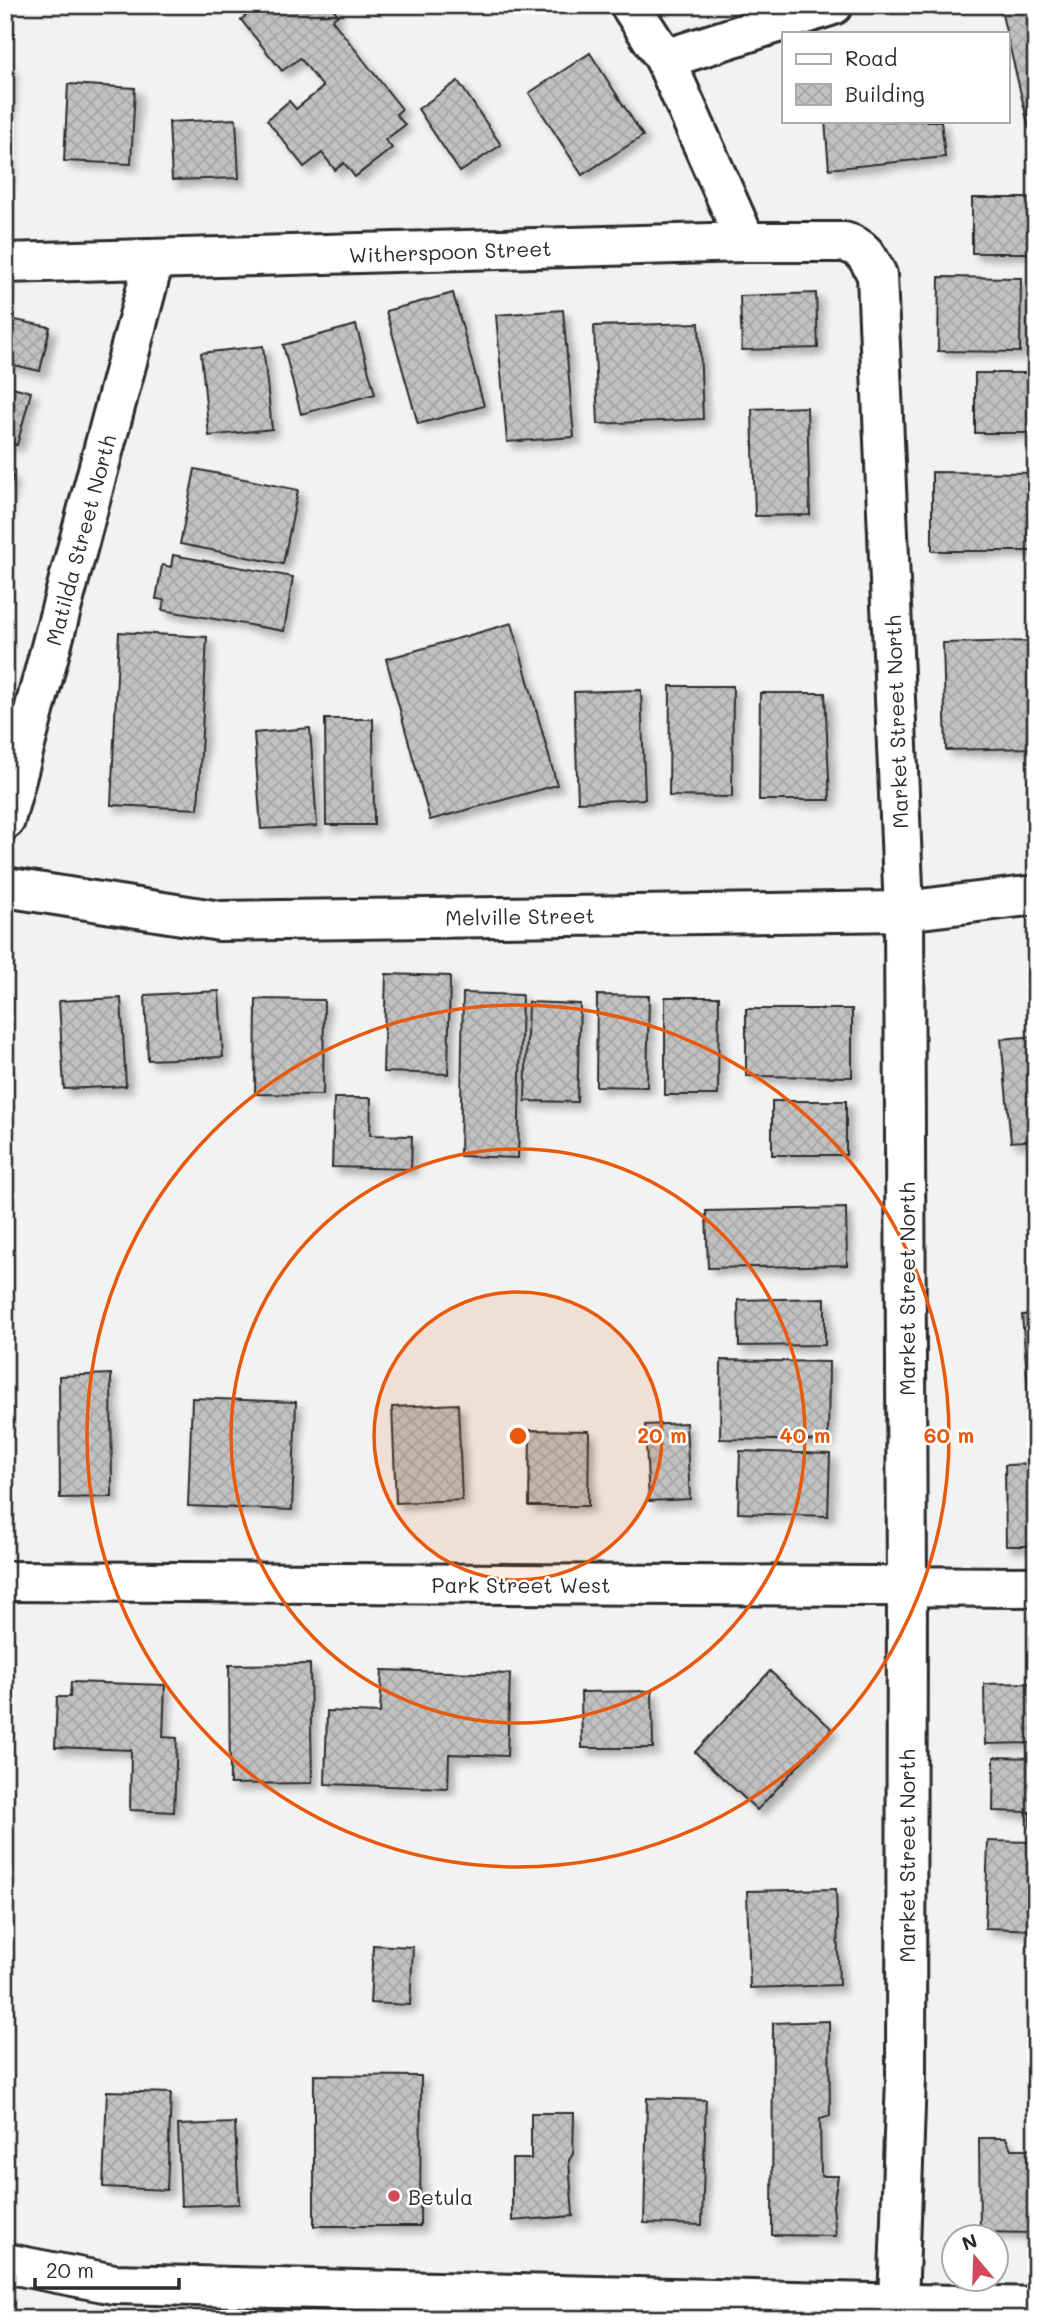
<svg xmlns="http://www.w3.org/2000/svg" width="1041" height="2324" viewBox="0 0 1041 2324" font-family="Mali,sans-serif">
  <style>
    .building { fill: url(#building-cross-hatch); stroke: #2b2b2b; stroke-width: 2; filter: url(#shadow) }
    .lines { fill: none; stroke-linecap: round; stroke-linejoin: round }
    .street-casing { stroke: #2b2b2b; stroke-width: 44 }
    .primary-casing { stroke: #2b2b2b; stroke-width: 44 }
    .street { stroke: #fff; stroke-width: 38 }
    .primary { stroke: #fff; stroke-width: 38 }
    .ring { fill: none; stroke: #e8590c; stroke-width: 3.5 }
    .poi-dot { fill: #d1495b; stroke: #fff; stroke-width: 2.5 }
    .labels { text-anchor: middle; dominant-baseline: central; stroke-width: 5; stroke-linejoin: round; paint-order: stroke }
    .street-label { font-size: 21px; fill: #2b2b2b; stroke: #fff }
    .poi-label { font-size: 21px; fill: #2b2b2b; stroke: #fff; text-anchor: start }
    .centre { fill: #e8590c; stroke: #fff; stroke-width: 3.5 }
    .ring-label { font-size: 21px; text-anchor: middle; font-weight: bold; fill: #e8590c; stroke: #fff; stroke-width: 5; stroke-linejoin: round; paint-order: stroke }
  </style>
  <defs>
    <pattern id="building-cross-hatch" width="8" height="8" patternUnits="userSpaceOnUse" patternTransform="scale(1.75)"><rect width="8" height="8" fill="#c1c1c1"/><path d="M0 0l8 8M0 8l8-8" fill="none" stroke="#a6a6a6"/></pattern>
    <filter id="shadow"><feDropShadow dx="6" dy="6" stdDeviation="3.5" flood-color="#0004"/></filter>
  </defs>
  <rect width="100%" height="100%" fill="#f2f2f2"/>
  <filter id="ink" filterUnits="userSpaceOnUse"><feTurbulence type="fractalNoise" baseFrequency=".0143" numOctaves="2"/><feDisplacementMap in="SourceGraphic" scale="14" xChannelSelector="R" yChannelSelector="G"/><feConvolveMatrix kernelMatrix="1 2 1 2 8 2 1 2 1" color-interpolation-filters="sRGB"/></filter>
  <g filter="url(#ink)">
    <g class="building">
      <path d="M 259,5 L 331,5 L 338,15 L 332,20 L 402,109 L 396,114 L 405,125 L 385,140 L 392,148 L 355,177 L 344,163 L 335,170 L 322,153 L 304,167 L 267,120 L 289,101 L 296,109 L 323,87 L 300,58 L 282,71 L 241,20 Z"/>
      <path d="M 1002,5 L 1036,5 L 1036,126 L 1029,128 L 1000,6 Z"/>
      <path d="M 590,53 L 643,136 L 582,175 L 529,93 Z"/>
      <path d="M 5,67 L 10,67 L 8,176 L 5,176 Z"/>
      <path d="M 458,81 L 501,145 L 460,172 L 418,109 Z"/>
      <path d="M 68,84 L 135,88 L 131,164 L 64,161 Z"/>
      <path d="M 236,119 L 239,178 L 172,180 L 169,122 Z"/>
      <path d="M 825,121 L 941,121 L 945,157 L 829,169 Z"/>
      <rect x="972" y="198" width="64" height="55"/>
      <path d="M 939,277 L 1021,278 L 1020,352 L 938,351 Z"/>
      <path d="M 453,293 L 484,406 L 418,424 L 386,311 Z"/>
      <path d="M 816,293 L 818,348 L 742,350 L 740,296 Z"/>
      <path d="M 563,310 L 574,437 L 507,442 L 496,315 Z"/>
      <path d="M 5,318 L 50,327 L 40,371 L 5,363 Z"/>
      <path d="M 699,323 L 703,419 L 598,424 L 594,326 Z"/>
      <path d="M 356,325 L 375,394 L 301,414 L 283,345 Z"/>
      <path d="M 263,346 L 272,429 L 209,436 L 201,353 Z"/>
      <rect x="975" y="373" width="61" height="60"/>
      <path d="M 5,385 L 31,392 L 17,445 L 5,442 Z"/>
      <path d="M 807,407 L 810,515 L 755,516 L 752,409 Z"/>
      <path d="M 195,469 L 298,490 L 283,564 L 180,544 Z"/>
      <path d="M 932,472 L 1036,473 L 1036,551 L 932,551 Z"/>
      <path d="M 5,474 L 13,476 L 5,509 Z"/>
      <path d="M 173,555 L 293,577 L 284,631 L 162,610 L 164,600 L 156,599 L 162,565 L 171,567 Z"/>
      <path d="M 512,623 L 557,785 L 430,820 L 386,659 Z"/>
      <path d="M 119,632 L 207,637 L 198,809 L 111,805 Z"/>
      <path d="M 1036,641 L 1036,748 L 946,750 L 943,643 Z"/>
      <path d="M 670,686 L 733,686 L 732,797 L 669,796 Z"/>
      <path d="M 641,690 L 645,799 L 578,802 L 574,692 Z"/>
      <path d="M 760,693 L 825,693 L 830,800 L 759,800 Z"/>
      <path d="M 325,719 L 373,719 L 374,825 L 326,825 Z"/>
      <path d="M 310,728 L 317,826 L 261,829 L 254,733 Z"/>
      <path d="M 386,974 L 450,976 L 448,1074 L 383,1072 Z"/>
      <path d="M 219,991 L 223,1057 L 148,1060 L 145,995 Z"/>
      <path d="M 463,993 L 522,995 L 518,1158 L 460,1156 Z"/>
      <path d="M 597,995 L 649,996 L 647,1087 L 596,1086 Z"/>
      <path d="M 665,997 L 719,997 L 718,1095 L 665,1095 Z"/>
      <path d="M 121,998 L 126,1086 L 64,1089 L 59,1001 Z"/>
      <path d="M 256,999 L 324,1000 L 323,1095 L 255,1094 Z"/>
      <path d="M 528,1002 L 580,1004 L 577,1102 L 525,1101 Z"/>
      <path d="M 746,1009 L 852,1009 L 852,1077 L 746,1076 Z"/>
      <path d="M 1036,1036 L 1036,1140 L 1011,1142 L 1001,1039 Z"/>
      <path d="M 334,1098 L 371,1098 L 370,1135 L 412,1136 L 411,1169 L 332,1167 Z"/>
      <rect x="772" y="1101" width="74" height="54"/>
      <path d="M 846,1208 L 847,1265 L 708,1268 L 706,1211 Z"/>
      <path d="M 825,1298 L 825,1345 L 739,1346 L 738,1300 Z"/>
      <path d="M 1036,1314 L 1036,1425 L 1031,1426 L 1022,1315 Z"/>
      <path d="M 721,1360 L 829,1362 L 828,1441 L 720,1439 Z"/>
      <path d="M 111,1374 L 112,1497 L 60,1498 L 59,1376 Z"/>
      <path d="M 192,1398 L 296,1402 L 292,1510 L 188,1506 Z"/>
      <path d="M 458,1404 L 462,1500 L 396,1503 L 392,1407 Z"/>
      <path d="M 686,1423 L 690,1499 L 649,1501 L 645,1425 Z"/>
      <path d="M 530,1430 L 589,1431 L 588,1506 L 529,1506 Z"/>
      <path d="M 740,1451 L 830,1454 L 828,1516 L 738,1513 Z"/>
      <path d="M 1036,1464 L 1036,1546 L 1006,1546 L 1005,1465 Z"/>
      <path d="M 310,1664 L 312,1783 L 230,1784 L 229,1665 Z"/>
      <path d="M 382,1670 L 510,1674 L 507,1756 L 449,1754 L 448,1788 L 325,1784 L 327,1711 L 380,1713 Z"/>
      <path d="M 770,1671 L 832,1729 L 757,1810 L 695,1752 Z"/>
      <path d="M 71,1682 L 165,1685 L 163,1737 L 177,1738 L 174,1812 L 130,1810 L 131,1750 L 55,1747 L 57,1697 L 70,1697 Z"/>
      <path d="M 1036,1683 L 1036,1743 L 985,1744 L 984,1684 Z"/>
      <path d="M 652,1691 L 653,1748 L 582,1748 L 581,1692 Z"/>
      <path d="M 994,1757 L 1036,1758 L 1036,1828 L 1030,1828 L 1030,1812 L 993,1811 Z"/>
      <path d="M 988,1841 L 1036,1842 L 1036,1930 L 985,1928 Z"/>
      <path d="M 836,1889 L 839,1985 L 750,1988 L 747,1891 Z"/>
      <path d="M 373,1945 L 413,1947 L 410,2005 L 370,2003 Z"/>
      <path d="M 829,2021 L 830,2116 L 820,2119 L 821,2176 L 838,2176 L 833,2206 L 836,2236 L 772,2235 L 773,2023 Z"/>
      <path d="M 314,2075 L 421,2076 L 420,2226 L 314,2226 Z"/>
      <path d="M 107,2091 L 171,2093 L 167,2190 L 103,2187 Z"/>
      <path d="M 647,2098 L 706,2100 L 702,2225 L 644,2223 Z"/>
      <path d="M 531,2113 L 574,2113 L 573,2154 L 569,2160 L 573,2216 L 512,2221 L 512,2159 L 531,2159 Z"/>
      <path d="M 235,2123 L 239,2204 L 181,2206 L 178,2125 Z"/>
      <path d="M 979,2138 L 1006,2138 L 1011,2149 L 1036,2149 L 1036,2233 L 980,2232 Z"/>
    </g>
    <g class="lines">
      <defs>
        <g id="street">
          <path d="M 630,5 L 665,59 L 746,242"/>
          <path d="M 665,59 L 833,5"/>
          <path d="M 5,263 L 746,242 L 844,242 C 864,247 868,257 877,275 L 904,911 L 907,1586 L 906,2078 L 898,2304"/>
          <path d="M 5,820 L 154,260"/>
          <path d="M 5,887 L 220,921 L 904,911 L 1036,895"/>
          <path d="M 5,1581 L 1036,1587"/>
        </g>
        <path id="primary" d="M 5,2263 L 114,2284 L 1036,2307"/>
      </defs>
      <use href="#street" class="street-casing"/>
      <use href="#primary" class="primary-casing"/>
      <use href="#street" class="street"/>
      <use href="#primary" class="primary"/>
    </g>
  </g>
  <circle cx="518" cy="1436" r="144" fill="#e8590c" fill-opacity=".12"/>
  <g class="ring">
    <circle cx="518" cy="1436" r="144"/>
    <circle cx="518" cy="1436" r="287"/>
    <circle cx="518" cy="1436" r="431"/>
  </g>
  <circle class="poi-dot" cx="394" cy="2196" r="7"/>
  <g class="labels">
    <g class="street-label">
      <text transform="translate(450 251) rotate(-2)">Witherspoon Street</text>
      <text transform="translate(80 540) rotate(-75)">Matilda Street North</text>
      <text transform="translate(896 722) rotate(-92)">Market Street North</text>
      <text transform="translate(520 916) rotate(-1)">Melville Street</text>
      <text transform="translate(906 1289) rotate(-90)">Market Street North</text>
      <text x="521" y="1584">Park Street West</text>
      <text transform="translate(906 1856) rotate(-90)">Market Street North</text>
    </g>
    <g class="poi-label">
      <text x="408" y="2196">Betula</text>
    </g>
  </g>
  <circle cx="518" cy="1436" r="10" class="centre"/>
  <g class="ring-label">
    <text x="662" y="1443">20 m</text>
    <text x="805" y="1443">40 m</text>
    <text x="949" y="1443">60 m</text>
  </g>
  <rect width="1041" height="2324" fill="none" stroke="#fff" stroke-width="28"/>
  <rect x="14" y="14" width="1013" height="2296" fill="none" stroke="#2b2b2b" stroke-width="2.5" filter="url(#ink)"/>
  <rect x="782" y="32" width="228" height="91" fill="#ffffff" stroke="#aaaaaa" stroke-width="2"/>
  <rect x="796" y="54" width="35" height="10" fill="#ffffff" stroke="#aaaaaa" stroke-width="2"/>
  <text x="845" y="66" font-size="21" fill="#2b2b2b">Road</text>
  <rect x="796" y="84" width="35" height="21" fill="url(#building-cross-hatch)" stroke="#aaaaaa" stroke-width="2"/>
  <text x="845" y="102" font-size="21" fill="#2b2b2b">Building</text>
  <g transform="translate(975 2258) rotate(341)"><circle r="33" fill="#ffffff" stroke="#aaaaaa" stroke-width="2"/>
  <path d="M0-5L12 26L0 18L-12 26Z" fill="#d1495b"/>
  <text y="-10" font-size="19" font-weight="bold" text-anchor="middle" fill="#2b2b2b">N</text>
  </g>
  <path d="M35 2278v10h144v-10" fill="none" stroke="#2b2b2b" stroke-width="3.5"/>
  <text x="46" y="2278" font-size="21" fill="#2b2b2b" stroke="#ffffff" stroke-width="5" paint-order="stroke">20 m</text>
</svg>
